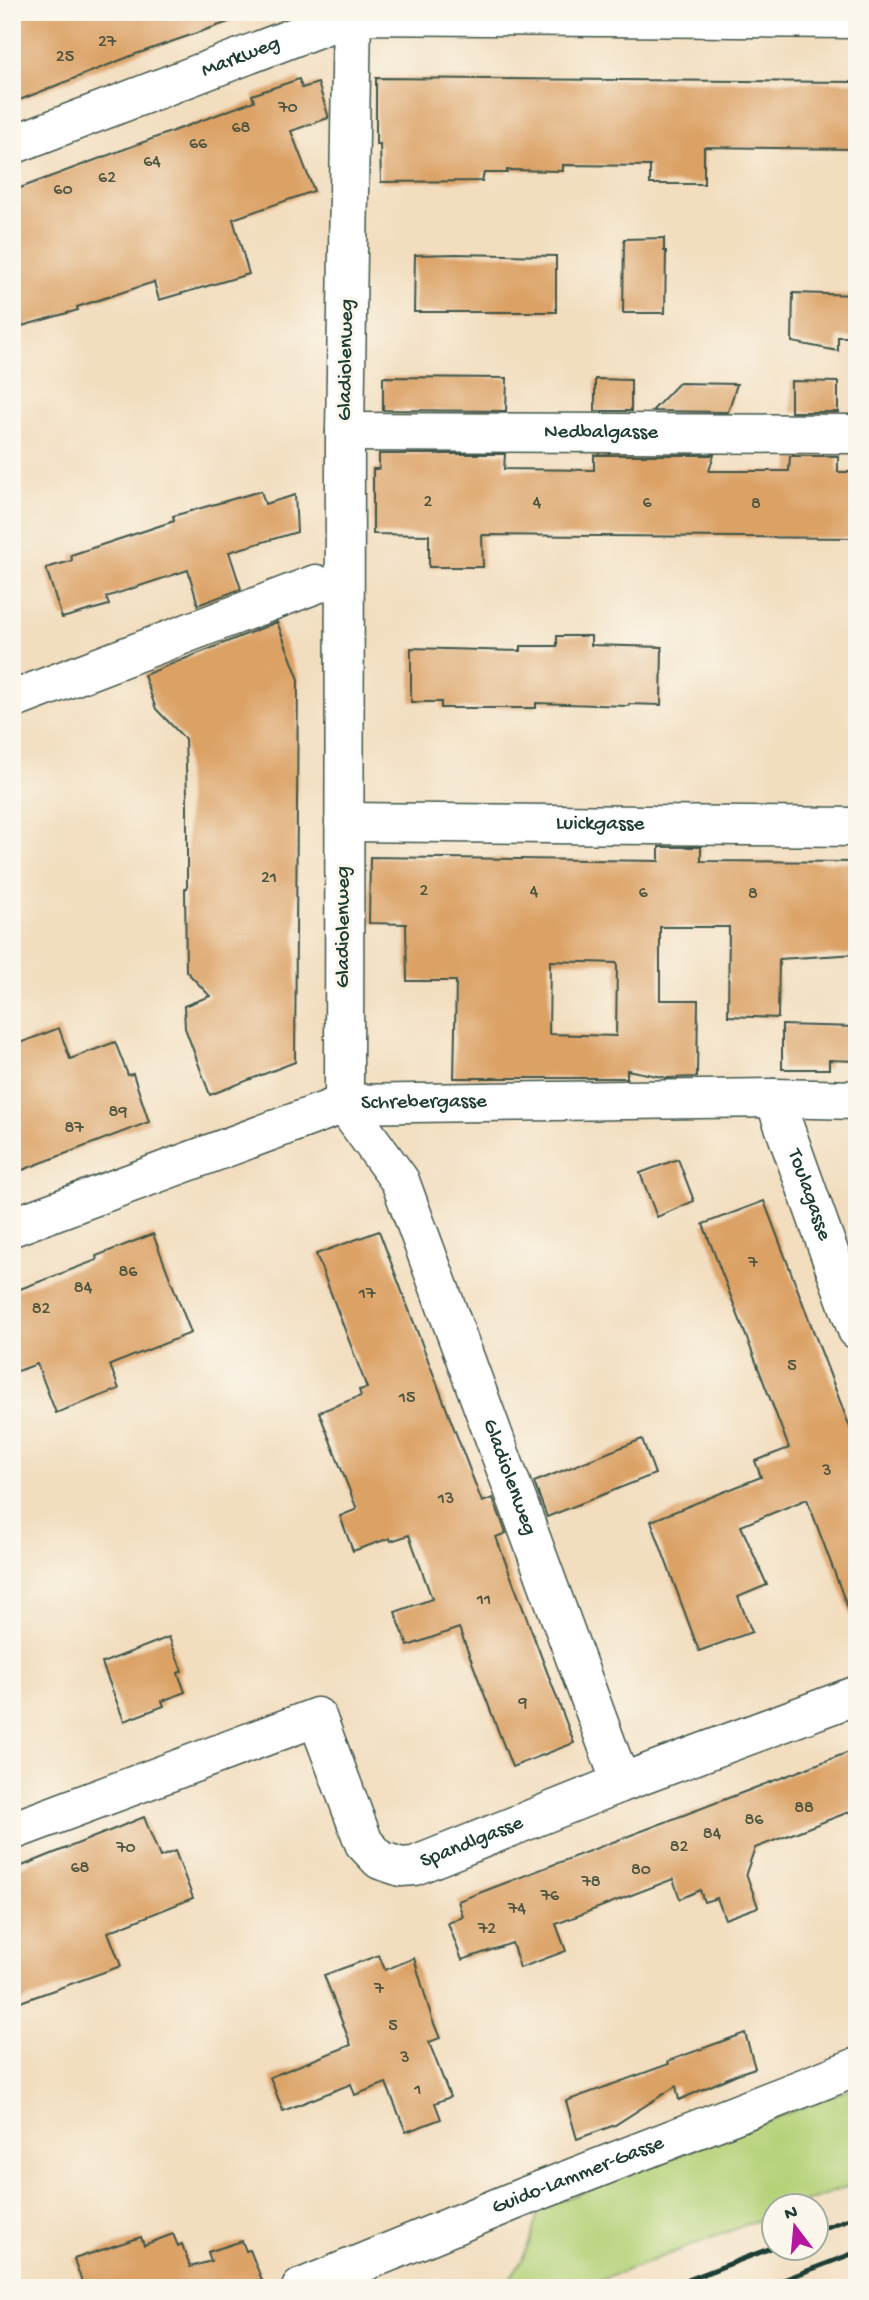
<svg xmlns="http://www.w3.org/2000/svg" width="869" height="2300" viewBox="0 0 869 2300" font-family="'Gochi Hand',sans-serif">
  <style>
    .green { fill: #b5d279; stroke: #6a8856; stroke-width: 2 }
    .building { fill: #dba165; fill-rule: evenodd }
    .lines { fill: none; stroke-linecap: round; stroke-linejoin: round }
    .minor-casing { stroke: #3f5549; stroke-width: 41 }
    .minor { stroke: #fff; stroke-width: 38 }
    .rail { stroke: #1f3d34; stroke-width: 5 }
    .labels { text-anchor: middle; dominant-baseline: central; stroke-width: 6; stroke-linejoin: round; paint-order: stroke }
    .number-label { font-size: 18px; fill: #4e5640 }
    .street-label { font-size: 21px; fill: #1f3d34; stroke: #fbf7ec }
  </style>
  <rect width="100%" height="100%" fill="#fbf7ec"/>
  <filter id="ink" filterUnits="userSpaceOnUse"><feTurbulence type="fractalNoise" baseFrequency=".0143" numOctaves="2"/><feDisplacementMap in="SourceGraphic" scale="14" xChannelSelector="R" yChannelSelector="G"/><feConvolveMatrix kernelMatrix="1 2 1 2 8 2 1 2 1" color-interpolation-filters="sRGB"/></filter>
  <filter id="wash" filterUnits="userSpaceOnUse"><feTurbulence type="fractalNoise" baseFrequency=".00686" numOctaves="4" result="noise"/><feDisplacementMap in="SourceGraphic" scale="28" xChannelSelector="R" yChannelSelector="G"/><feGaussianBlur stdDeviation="1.57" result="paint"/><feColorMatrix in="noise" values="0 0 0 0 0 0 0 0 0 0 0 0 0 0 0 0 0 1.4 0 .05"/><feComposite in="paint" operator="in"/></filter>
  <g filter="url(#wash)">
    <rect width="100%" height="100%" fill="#f2ddbe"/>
    <path class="green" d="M 857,2086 L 857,2183 L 797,2205 L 774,2206 L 774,2214 L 580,2288 L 504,2288 L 522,2260 L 532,2236 L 539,2209 Z"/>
    <g id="blocks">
      <g class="building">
        <path d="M 12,12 L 239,12 L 240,18 L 136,54 L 12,103 Z"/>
        <path d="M 376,78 L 857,82 L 857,149 L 704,147 L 704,184 L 650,184 L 650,166 L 563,165 L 563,171 L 507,170 L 507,173 L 484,173 L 482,181 L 381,182 L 380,144 L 376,144 Z"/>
        <path d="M 299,79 L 302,88 L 318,83 L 328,115 L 328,118 L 291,131 L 314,191 L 233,219 L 249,274 L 159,300 L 154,282 L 77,307 L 78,310 L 22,326 L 18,315 L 12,317 L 12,191 L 254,101 L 252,95 Z"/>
        <path d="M 664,238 L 664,251 L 666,251 L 665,313 L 623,313 L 624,239 Z"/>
        <path d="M 456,254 L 556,256 L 556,312 L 414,312 L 415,255 Z"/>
        <path d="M 793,293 L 857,295 L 857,337 L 838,337 L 838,351 L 792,342 Z"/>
        <path d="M 383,377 L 507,378 L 506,411 L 383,410 Z"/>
        <path d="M 595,379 L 631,380 L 631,411 L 595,411 Z"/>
        <path d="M 791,381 L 838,382 L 838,412 L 791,412 Z"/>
        <path d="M 679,383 L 737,384 L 728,412 L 652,411 Z"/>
        <path d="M 379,454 L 505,454 L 504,469 L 594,470 L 594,455 L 714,455 L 709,471 L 789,471 L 790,456 L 838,456 L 838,472 L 857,472 L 857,538 L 482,535 L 483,567 L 429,567 L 429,535 L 373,534 L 373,469 L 379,469 Z"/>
        <path d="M 261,491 L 265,504 L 295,495 L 297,532 L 229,552 L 241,589 L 198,605 L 188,570 L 106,597 L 109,605 L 62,618 L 46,568 L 71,561 L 72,560 L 71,555 L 174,521 L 173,516 Z"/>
        <path d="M 277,622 L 298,677 L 295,1062 L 210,1095 L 185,1028 L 184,1006 L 210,996 L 186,971 L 185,889 L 187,888 L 187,795 L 185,739 L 156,709 L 144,675 Z"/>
        <path d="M 557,636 L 591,636 L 591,645 L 662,647 L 661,705 L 629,704 L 629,706 L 536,703 L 536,708 L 441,708 L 441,702 L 411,702 L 411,648 L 521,651 L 521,646 L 557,646 Z"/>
        <path d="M 659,847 L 701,847 L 701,861 L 857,862 L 857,954 L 779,959 L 778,1018 L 728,1016 L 729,927 L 660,927 L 660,1000 L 698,1000 L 697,1077 L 667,1078 L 627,1070 L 627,1078 L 454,1078 L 456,981 L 407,981 L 406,924 L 369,923 L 370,857 L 659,861 ZM 550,961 L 617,963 L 616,1036 L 549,1034 Z"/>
        <path d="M 782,1025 L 857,1027 L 857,1061 L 829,1060 L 829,1069 L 782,1069 Z"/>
        <path d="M 59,1028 L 70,1059 L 115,1042 L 128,1075 L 133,1074 L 149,1122 L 12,1174 L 12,1046 Z"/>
        <path d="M 678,1159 L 694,1201 L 657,1217 L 640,1173 Z"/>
        <path d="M 764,1201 L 857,1446 L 857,1621 L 853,1622 L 807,1499 L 741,1526 L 767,1585 L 738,1597 L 752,1632 L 699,1651 L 651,1521 L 761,1477 L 755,1461 L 789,1448 L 703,1224 Z"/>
        <path d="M 379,1231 L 482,1502 L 493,1498 L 506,1533 L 496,1537 L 574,1743 L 512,1767 L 459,1628 L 408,1646 L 395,1612 L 432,1599 L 409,1535 L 391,1541 L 390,1538 L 353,1551 L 340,1516 L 355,1510 L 356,1507 L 319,1412 L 361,1396 L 359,1390 L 367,1388 L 316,1254 Z"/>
        <path d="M 153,1234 L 191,1333 L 110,1365 L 119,1389 L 56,1413 L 37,1364 L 12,1373 L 12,1292 L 97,1260 L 96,1256 Z"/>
        <path d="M 642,1439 L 655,1474 L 547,1517 L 534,1482 Z"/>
        <path d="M 169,1637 L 182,1671 L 178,1673 L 185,1692 L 162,1701 L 164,1706 L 124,1721 L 102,1663 Z"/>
        <path d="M 857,1749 L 857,1809 L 755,1848 L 746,1873 L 758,1907 L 725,1919 L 717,1898 L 704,1902 L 700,1890 L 680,1899 L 673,1879 L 556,1924 L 566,1951 L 520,1968 L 512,1943 L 462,1960 L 448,1923 L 463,1917 L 458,1901 Z"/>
        <path d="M 144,1817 L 160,1857 L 175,1851 L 193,1898 L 108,1932 L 121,1966 L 12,2005 L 12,1870 Z"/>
        <path d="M 379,1955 L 385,1970 L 414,1958 L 432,2019 L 440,2038 L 429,2042 L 450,2097 L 435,2103 L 441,2119 L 406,2132 L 386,2083 L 355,2095 L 351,2084 L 283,2111 L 270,2077 L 351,2045 L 324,1975 Z"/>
        <path d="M 745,2033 L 755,2068 L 737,2074 L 679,2100 L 676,2086 L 615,2125 L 577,2139 L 566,2101 L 669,2064 L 668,2061 Z"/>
        <path d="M 173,2234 L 178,2246 L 182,2244 L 190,2267 L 211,2261 L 208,2252 L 242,2241 L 246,2251 L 250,2250 L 265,2288 L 84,2288 L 74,2259 L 141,2237 L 144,2245 Z"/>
      </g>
    </g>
  </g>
  <g filter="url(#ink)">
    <use href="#blocks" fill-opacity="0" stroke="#3f5549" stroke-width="2"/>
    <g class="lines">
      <defs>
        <g id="minor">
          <path id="s1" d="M 352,12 L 345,432 L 344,1104 L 400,1181 L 621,1783"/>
          <path id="s2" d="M 12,145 L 352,15 L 857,19"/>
          <path id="s3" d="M 345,432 L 857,434"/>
          <path d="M 12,700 L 316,584"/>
          <path id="s4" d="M 344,822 L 857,827"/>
          <path id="s5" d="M 774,1098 L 857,1330"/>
          <path id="s6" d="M 12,1227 L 344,1104 L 774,1098 L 857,1100"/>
          <path id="s7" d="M 12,1831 L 317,1717 L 364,1843 L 380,1860 L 401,1867 L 414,1866 L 621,1783 L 857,1695"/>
          <path id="s8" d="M 301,2288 L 521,2198 L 857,2067"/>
        </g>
      </defs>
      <use href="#minor" class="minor-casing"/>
      <use href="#minor" class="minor"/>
      <g class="rail">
        <path d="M 816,2231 L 857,2216"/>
        <path d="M 667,2288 L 774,2247"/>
        <path d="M 762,2288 L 857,2252"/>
      </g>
    </g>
  </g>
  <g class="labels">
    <g class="number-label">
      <text x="107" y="42">27</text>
      <text x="65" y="57">25</text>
      <text x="288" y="108">70</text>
      <text x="241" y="128">68</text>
      <text x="198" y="144">66</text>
      <text x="152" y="162">64</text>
      <text x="107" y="178">62</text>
      <text x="63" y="190">60</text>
      <text x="428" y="502">2</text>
      <text x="537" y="503">4</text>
      <text x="647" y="503">6</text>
      <text x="756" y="504">8</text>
      <text x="269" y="878">21</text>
      <text x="424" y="891">2</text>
      <text x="534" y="892">4</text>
      <text x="643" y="893">6</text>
      <text x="753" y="894">8</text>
      <text x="118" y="1112">89</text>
      <text x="74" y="1128">87</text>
      <text x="753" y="1263">7</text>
      <text x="128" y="1272">86</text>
      <text x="83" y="1288">84</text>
      <text x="367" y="1294">17</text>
      <text x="41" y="1309">82</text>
      <text x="792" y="1366">5</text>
      <text x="407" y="1398">15</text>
      <text x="827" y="1471">3</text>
      <text x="446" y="1499">13</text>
      <text x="484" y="1600">11</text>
      <text x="523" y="1703">9</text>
      <text x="804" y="1808">88</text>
      <text x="754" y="1820">86</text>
      <text x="712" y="1834">84</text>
      <text x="679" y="1847">82</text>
      <text x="126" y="1848">70</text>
      <text x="80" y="1868">68</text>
      <text x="641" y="1870">80</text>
      <text x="591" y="1882">78</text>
      <text x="550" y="1896">76</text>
      <text x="517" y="1909">74</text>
      <text x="487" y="1929">72</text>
      <text x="379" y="1989">7</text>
      <text x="393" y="2026">5</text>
      <text x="405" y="2058">3</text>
      <text x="418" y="2090">1</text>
    </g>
    <g class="street-label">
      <text stroke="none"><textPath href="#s2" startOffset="245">Markweg</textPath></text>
      <text transform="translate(347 360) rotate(-89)">Gladiolenweg</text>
      <text stroke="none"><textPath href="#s3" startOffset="256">Nedbalgasse</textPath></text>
      <text stroke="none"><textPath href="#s4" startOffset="256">Luickgasse</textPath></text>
      <text transform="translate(344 927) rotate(-90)">Gladiolenweg</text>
      <text stroke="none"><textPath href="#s6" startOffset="434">Schrebergasse</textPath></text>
      <text stroke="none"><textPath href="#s5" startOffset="103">Toulagasse</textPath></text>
      <text stroke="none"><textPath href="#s1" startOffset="1503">Gladiolenweg</textPath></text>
      <text stroke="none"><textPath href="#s7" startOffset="581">Spandlgasse</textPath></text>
      <text stroke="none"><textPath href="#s8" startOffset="299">Guido-Lammer-Gasse</textPath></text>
    </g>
  </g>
  <rect width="869" height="2300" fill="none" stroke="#fbf7ec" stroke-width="42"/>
  <g transform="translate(795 2227) rotate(344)"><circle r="33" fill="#fbf7ec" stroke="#a3ada2" stroke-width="2"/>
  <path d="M0-5L12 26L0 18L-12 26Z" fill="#b5179e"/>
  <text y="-10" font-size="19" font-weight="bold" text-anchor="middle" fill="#1f3d34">N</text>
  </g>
</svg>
